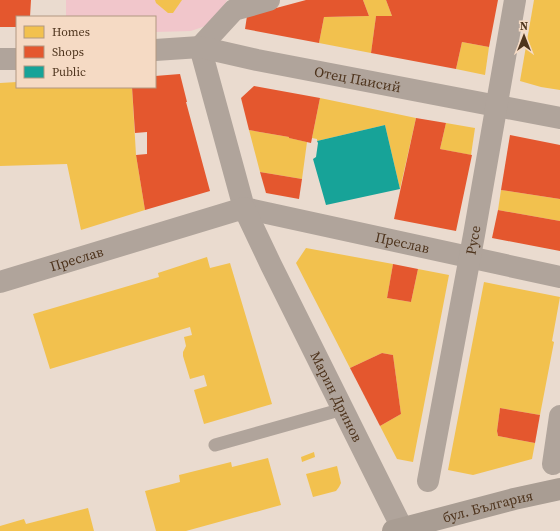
<svg xmlns="http://www.w3.org/2000/svg" width="560" height="531" viewBox="0 0 560 531" font-family="'Source Serif 4',serif">
  <style>
    .green { fill: #f1c6cb }
    .homes { fill: #f2c14e }
    .shops { fill: #e4572e }
    .public { fill: #17a398 }
    .lines { fill: none; stroke-linecap: round; stroke-linejoin: round }
    .lane { stroke: #b0a49b; stroke-width: 13 }
    .street { stroke: #b0a49b; stroke-width: 22 }
    .primary { stroke: #a99d93; stroke-width: 22 }
    .labels { text-anchor: middle; dominant-baseline: central; stroke-width: 4; stroke-linejoin: round; paint-order: stroke }
    .street-label { font-size: 14px; fill: #4e341d; stroke: #f5dac4 }
  </style>
  <rect width="100%" height="100%" fill="#eadbcf"/>
  <path class="green" d="M 66,0 L 227,0 L 223,7 L 211,24 L 191,31 L 155,32 L 155,17 L 66,17 Z"/>
  <g class="homes">
    <path d="M 155,0 L 182,0 L 173,13 L 168,13 L 156,3 Z"/>
    <path d="M 363,0 L 386,0 L 392,16 L 376,16 L 371,53 L 319,43 L 324,17 L 369,16 Z"/>
    <path d="M 534,0 L 560,0 L 560,90 L 541,87 L 520,81 Z"/>
    <path d="M 462,42 L 489,47 L 485,75 L 456,69 Z"/>
    <path d="M 17,82 L 17,87 L 132,87 L 136,155 L 145,210 L 81,230 L 67,164 L 0,166 L 0,83 Z"/>
    <path d="M 320,98 L 416,118 L 400,189 L 385,125 L 317,141 L 317,139 L 312,138 Z"/>
    <path d="M 446,123 L 475,128 L 471,155 L 440,149 Z"/>
    <path d="M 249,130 L 289,137 L 289,138 L 307,142 L 302,179 L 260,172 Z"/>
    <path d="M 501,190 L 560,199 L 560,221 L 498,210 Z"/>
    <path d="M 306,248 L 393,264 L 387,298 L 411,302 L 418,269 L 449,275 L 413,462 L 397,459 L 380,426 L 401,414 L 393,355 L 382,353 L 350,368 L 296,263 Z"/>
    <path d="M 207,257 L 210,268 L 230,263 L 272,404 L 204,424 L 194,390 L 207,386 L 204,375 L 190,379 L 183,356 L 183,352 L 186,346 L 184,337 L 192,335 L 190,327 L 50,369 L 33,314 L 159,277 L 158,273 Z"/>
    <path d="M 484,282 L 560,297 L 552,341 L 554,342 L 540,415 L 500,408 L 497,431 L 498,436 L 535,443 L 532,459 L 473,475 L 448,470 Z"/>
    <path d="M 314,452 L 315,457 L 302,462 L 301,457 Z"/>
    <path d="M 268,458 L 281,505 L 186,531 L 156,531 L 145,491 L 180,482 L 179,475 L 231,462 L 232,467 Z"/>
    <path d="M 337,466 L 341,483 L 339,487 L 336,491 L 313,497 L 306,474 Z"/>
    <path d="M 88,508 L 94,531 L 0,531 L 0,526 L 24,519 L 26,524 Z"/>
  </g>
  <g class="shops">
    <path d="M 0,0 L 31,0 L 30,17 L 17,17 L 17,27 L 0,27 Z"/>
    <path d="M 306,0 L 363,0 L 369,16 L 324,17 L 319,43 L 245,29 L 247,16 Z"/>
    <path d="M 386,0 L 498,0 L 489,47 L 462,42 L 456,69 L 371,53 L 376,16 L 392,16 Z"/>
    <path d="M 180,74 L 187,102 L 186,102 L 210,191 L 145,210 L 136,155 L 147,154 L 147,132 L 135,133 L 132,87 L 155,87 L 155,76 Z"/>
    <path d="M 254,86 L 320,98 L 311,143 L 289,138 L 289,137 L 249,130 L 241,98 Z"/>
    <path d="M 416,118 L 446,123 L 440,149 L 472,155 L 456,231 L 394,219 Z"/>
    <path d="M 510,135 L 560,145 L 560,199 L 501,190 Z"/>
    <path d="M 260,172 L 302,179 L 299,199 L 266,193 Z"/>
    <path d="M 498,210 L 560,221 L 560,251 L 492,238 Z"/>
    <path d="M 393,264 L 418,269 L 411,302 L 387,298 Z"/>
    <path d="M 382,353 L 393,355 L 401,414 L 380,426 L 350,368 Z"/>
    <path d="M 500,408 L 540,415 L 535,443 L 498,436 L 497,431 Z"/>
  </g>
  <path class="public" d="M 385,125 L 400,189 L 326,205 L 313,159 L 316,157 L 318,143 L 317,141 Z"/>
  <g class="lines">
    <path class="lane" d="M 215,445 L 343,409"/>
    <g class="street">
      <path id="s1" d="M 200,47 L 244,208 L 560,277"/>
      <path d="M 200,47 L 234,10 L 269,0"/>
      <path id="s2" d="M 155,50 L 200,47 L 257,60 L 560,118"/>
      <path d="M 0,59 L 17,59"/>
      <path id="s3" d="M 0,282 L 244,208 L 271,265 L 402,528"/>
      <path d="M 553,464 L 560,416"/>
      <path id="s4" d="M 428,481 L 474,235 L 515,0"/>
    </g>
    <path class="primary" id="s5" d="M 393,531 L 514,499 L 560,489"/>
  </g>
  <g class="labels">
    <g class="street-label">
      <text stroke="none"><textPath href="#s2" startOffset="206">Отец Паисий</textPath></text>
      <text stroke="none"><textPath href="#s4" startOffset="245">Русе</textPath></text>
      <text stroke="none"><textPath href="#s1" startOffset="329">Преслав</textPath></text>
      <text stroke="none"><textPath href="#s3" startOffset="80">Преслав</textPath></text>
      <text stroke="none"><textPath href="#s3" startOffset="465">Марин Дринов</textPath></text>
      <text stroke="none"><textPath href="#s5" startOffset="98">бул. България</textPath></text>
    </g>
  </g>
  <rect x="16" y="16" width="140" height="72" fill="#f5dac4" stroke="#b29881"/>
  <rect x="24" y="26" width="20" height="12" fill="#f2c14e" stroke="#b29881"/>
  <text x="52" y="36" font-size="12" fill="#4e341d">Homes</text>
  <rect x="24" y="46" width="20" height="12" fill="#e4572e" stroke="#b29881"/>
  <text x="52" y="56" font-size="12" fill="#4e341d">Shops</text>
  <rect x="24" y="66" width="20" height="12" fill="#17a398" stroke="#b29881"/>
  <text x="52" y="76" font-size="12" fill="#4e341d">Public</text>
  <g transform="translate(524 36)" stroke="#f5dac4" stroke-width="3" paint-order="stroke">
  <path d="M0-3L7 15L0 10L-7 15Z" fill="#4e341d"/>
  <text y="-6" font-size="11" font-weight="bold" text-anchor="middle" fill="#4e341d">N</text>
  </g>
</svg>
